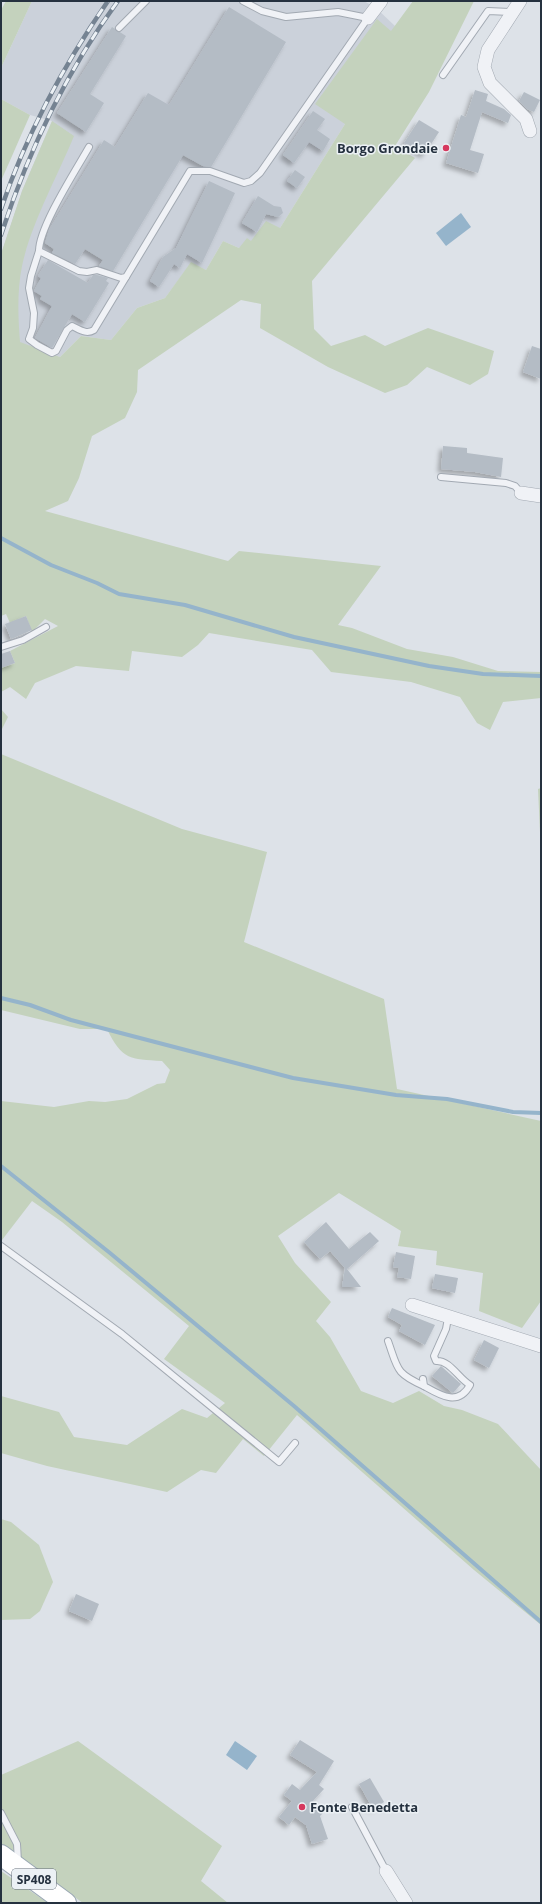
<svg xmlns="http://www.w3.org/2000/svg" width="542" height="1904" viewBox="0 0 542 1904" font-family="'Open Sans',sans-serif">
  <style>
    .built { fill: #cbd1da }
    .green { fill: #c4d2bd }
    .water { fill: #95b4cb }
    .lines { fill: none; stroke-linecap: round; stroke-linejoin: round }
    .stream { stroke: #95b4cb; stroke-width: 4 }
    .building { fill: #b4bcc5; filter: url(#shadow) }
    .lane-casing { stroke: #a2a9b2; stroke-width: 8 }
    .street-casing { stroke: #a2a9b2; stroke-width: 14 }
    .primary-casing { stroke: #9ba8b4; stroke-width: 22 }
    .lane { stroke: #f0f2f6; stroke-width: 6 }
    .street { stroke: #f0f2f6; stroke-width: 13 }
    .primary { stroke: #fff; stroke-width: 20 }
    .rail-casing { stroke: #758392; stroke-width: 4.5 }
    .rail { stroke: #ecf1f5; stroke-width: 3; stroke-dasharray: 9; stroke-linecap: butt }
    .poi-dot { fill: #d6385e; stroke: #ecf1f5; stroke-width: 1.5 }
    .labels { text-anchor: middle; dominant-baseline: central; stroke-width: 3; stroke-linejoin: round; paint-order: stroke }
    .shield { fill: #ecf1f5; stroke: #616b76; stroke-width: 1 }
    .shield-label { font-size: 12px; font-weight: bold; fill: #25313f }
    .poi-label { font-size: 13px; font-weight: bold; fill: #25313f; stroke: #ecf1f5; text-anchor: end }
  </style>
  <defs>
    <filter id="shadow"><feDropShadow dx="-3.5" dy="3.5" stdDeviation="2" flood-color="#0004"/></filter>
  </defs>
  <rect width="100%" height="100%" fill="#dde2e8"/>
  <path class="built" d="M 32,1 L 364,1 L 376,8 L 395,26 L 345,124 L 280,228 L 239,248 L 223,241 L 206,270 L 191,263 L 165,298 L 137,308 L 111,340 L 81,336 L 60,357 L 1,336 L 1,254 L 22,191 L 52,121 L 30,115 L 1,99 L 1,68 Z"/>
  <g class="green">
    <path d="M 6,1 L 32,1 L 1,68 L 1,10 Z"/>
    <path d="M 413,1 L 474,1 L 429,92 L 395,146 L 415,158 L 312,281 L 314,329 L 331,346 L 365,335 L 385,346 L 428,328 L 494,351 L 488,374 L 470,385 L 427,367 L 407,385 L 385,393 L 328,367 L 260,328 L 261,304 L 241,300 L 138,370 L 137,392 L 125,418 L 92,436 L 79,478 L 68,501 L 45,511 L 228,561 L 239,551 L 381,566 L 338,625 L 352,628 L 407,649 L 453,657 L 498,671 L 541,672 L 541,698 L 503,702 L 490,730 L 477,723 L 460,697 L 411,682 L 331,672 L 312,650 L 209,633 L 198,645 L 182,657 L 132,651 L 129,671 L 76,666 L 35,683 L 26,699 L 10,687 L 1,692 L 1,668 L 15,663 L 10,651 L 58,626 L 45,619 L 32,632 L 26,616 L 10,623 L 6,614 L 1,616 L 1,254 L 22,191 L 52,121 L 74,136 C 57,177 31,224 22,266 C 17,291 18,317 20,342 L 60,357 L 81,336 L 111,340 L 137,308 L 165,298 L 191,262 L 206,270 L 223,241 L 239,248 L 247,238 L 251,241 L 266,221 L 280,228 L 345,124 L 315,104 L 377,19 L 391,31 Z"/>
    <path d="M 1,99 L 30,115 L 1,181 Z"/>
    <path d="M 1,709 L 8,717 L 1,731 Z"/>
    <path d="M 1,754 L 182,829 L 267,852 L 244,942 L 384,999 L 397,1089 L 541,1121 L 541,1301 L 522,1328 L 479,1311 L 483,1273 L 436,1265 L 437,1251 L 398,1246 L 401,1231 L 339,1193 L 278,1236 L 295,1263 L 331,1302 L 316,1321 L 330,1337 L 361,1391 L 393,1403 L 419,1391 L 444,1406 L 462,1410 L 498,1424 L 541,1470 L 541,1625 L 474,1570 L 297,1415 L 264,1456 L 243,1439 L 216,1473 L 201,1470 L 167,1492 L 47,1466 L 1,1453 L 1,1396 L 59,1412 L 74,1437 L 127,1445 L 182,1409 L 207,1418 L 225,1403 L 164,1359 L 189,1326 L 62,1222 L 32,1201 L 2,1240 L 1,1239 L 1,1101 L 54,1107 L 89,1101 L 105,1102 L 127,1099 L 157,1084 L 165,1083 L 170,1070 L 162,1061 C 130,1059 122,1060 107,1029 L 80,1029 L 1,1010 Z"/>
    <path d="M 541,788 L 541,854 L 538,789 Z"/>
    <path d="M 1,1519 L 11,1522 L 39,1545 L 53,1582 L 40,1611 L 30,1619 L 1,1620 Z"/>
    <path d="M 78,1741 L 222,1846 L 201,1881 L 228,1903 L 83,1903 L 1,1845 L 1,1775 Z"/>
    <path d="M 1,1871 L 48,1903 L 1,1903 Z"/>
  </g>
  <g class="water">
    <path d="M 461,213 L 471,227 L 446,246 L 436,233 Z"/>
    <path d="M 235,1741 L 257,1756 L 247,1770 L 226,1755 Z"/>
  </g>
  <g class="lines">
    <g class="stream">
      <path d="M 1,538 L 51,565 L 97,583 L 119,594 L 185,605 L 294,637 L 429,666 L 483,674 L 541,676"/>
      <path d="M 1,998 L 30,1005 L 71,1020 L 293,1078 L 396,1095 L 447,1099 L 513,1112 L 541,1113"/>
      <path d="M 1,1166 L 110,1253 L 294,1406 L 541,1622"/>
    </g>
  </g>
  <g class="building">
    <path d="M 229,7 L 286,42 L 211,167 L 203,166 L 183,155 L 113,271 L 99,266 L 103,260 L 85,249 L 75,264 L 52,253 L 54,249 L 45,243 L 49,230 L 104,140 L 115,147 L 148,93 L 169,105 Z"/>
    <path d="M 112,27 L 126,36 L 90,94 L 104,103 L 86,132 L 57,113 Z"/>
    <path d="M 475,90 L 488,94 L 486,101 L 504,109 L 511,115 L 508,123 L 482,112 L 470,150 L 484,154 L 478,173 L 446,163 L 461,115 L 466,117 Z"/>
    <path d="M 524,92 L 540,100 L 534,112 L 527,109 L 519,101 Z"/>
    <path d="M 313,111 L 325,119 L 317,130 L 330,139 L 323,151 L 309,142 L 294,163 L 283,155 Z"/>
    <path d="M 419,120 L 439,132 L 424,155 L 404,143 Z"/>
    <path d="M 295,170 L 305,177 L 297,188 L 287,181 Z"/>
    <path d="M 209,181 L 235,193 L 202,263 L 187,254 L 180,268 L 174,264 L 159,287 L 150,281 L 163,257 L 176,248 Z"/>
    <path d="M 258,196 L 274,206 L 281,207 L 283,213 L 278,217 L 266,214 L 257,232 L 242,223 Z"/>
    <path d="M 48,260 L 88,283 L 93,275 L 97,275 L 108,278 L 106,281 L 109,283 L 85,322 L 72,314 L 52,348 L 35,338 L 52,306 L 40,299 L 42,296 L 34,291 L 41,278 L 38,276 Z"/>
    <path d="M 532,346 L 541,349 L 541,379 L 523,372 Z"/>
    <path d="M 443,446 L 467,448 L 467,453 L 503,458 L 501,477 L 475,472 L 441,469 Z"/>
    <path d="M 26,616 L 32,630 L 11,639 L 5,624 Z"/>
    <path d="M 10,651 L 15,663 L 1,668 L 1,654 Z"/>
    <path d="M 326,1222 L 349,1249 L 370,1232 L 379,1241 L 347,1269 L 361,1287 L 342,1287 L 345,1268 L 330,1251 L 320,1259 L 304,1242 Z"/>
    <path d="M 396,1252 L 415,1256 L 411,1279 L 397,1277 L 399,1268 L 393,1267 Z"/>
    <path d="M 435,1274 L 458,1278 L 455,1293 L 432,1288 Z"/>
    <path d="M 392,1308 L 435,1325 L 425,1345 L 399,1331 L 402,1325 L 388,1317 Z"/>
    <path d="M 484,1340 L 499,1348 L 489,1368 L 474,1360 Z"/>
    <path d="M 441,1366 L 461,1384 L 453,1393 L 432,1376 Z"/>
    <path d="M 76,1594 L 99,1604 L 92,1621 L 69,1611 Z"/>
    <path d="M 300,1740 L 334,1761 L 319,1785 L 324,1789 L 312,1802 L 323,1813 L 320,1816 L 328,1839 L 312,1844 L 306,1825 L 295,1817 L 289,1825 L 279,1817 L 292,1801 L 284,1795 L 292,1784 L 300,1790 L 317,1772 L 290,1755 Z"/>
    <path d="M 370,1778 L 384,1802 L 373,1809 L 359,1784 Z"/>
  </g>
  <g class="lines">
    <defs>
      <g id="lane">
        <path d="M 119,28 L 146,1"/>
        <path d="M 443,75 L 488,11 L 512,12"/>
        <path d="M 89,147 C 76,170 39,227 39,251 L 79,271 L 87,272 L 97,270 L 121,278 L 126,277 L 190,171 L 210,171 L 244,183 L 251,181 L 260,173 L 368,18 L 338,12 L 286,17 L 262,11 L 243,1"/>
        <path d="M 39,251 L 31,276 L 29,288 L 34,313 L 33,328 L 29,339 L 37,345 L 52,353 L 56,351 L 67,330 L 72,326 C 79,329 86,335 94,330 L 126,277"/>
        <path d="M 441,477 L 506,483 L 515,486 L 521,493"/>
        <path d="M 1,647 L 23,640 L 46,627"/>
        <path d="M 1,1246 L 122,1334 L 279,1462 L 295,1443"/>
        <path d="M 388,1341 C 398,1369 395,1373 424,1386"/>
        <path d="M 423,1379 L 424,1386 C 440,1395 458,1407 470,1385 C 458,1378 450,1360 436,1361 L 434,1356 L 446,1329 L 448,1318"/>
        <path d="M 352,1807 L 386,1871"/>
        <path d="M 1,1813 L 17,1844 L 18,1862"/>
      </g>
      <g id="street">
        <path d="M 520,1 L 488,50 L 484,67 L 490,83 L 526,119 L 530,131"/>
        <path d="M 368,18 L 381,1"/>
        <path d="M 521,493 L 541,496"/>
        <path d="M 412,1305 L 541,1346"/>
        <path d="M 386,1871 L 406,1903"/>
      </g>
      <path id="primary" d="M 1,1855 L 66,1903"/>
    </defs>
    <use href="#lane" class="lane-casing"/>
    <use href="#street" class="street-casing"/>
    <use href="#primary" class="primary-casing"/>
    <use href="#lane" class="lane"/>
    <use href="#street" class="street"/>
    <use href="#primary" class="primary"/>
    <defs>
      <g id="rail">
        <path d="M 1,209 C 26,135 63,66 108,1"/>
        <path d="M 1,235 C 28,152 66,72 118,1"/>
      </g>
    </defs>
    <use href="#rail" class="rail-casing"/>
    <use href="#rail" class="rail"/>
  </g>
  <g class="poi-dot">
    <circle cx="446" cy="148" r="4"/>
    <circle cx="302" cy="1807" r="4"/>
  </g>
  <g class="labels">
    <rect class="shield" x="12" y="1869" width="44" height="20" rx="3"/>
    <g class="shield-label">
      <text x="34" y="1879">SP408</text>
    </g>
    <g class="poi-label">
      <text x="438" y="148">Borgo Grondaie</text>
      <text x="310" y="1807" text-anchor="start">Fonte Benedetta</text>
    </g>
  </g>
  <rect width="542" height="1904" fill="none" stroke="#25313f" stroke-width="4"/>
</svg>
